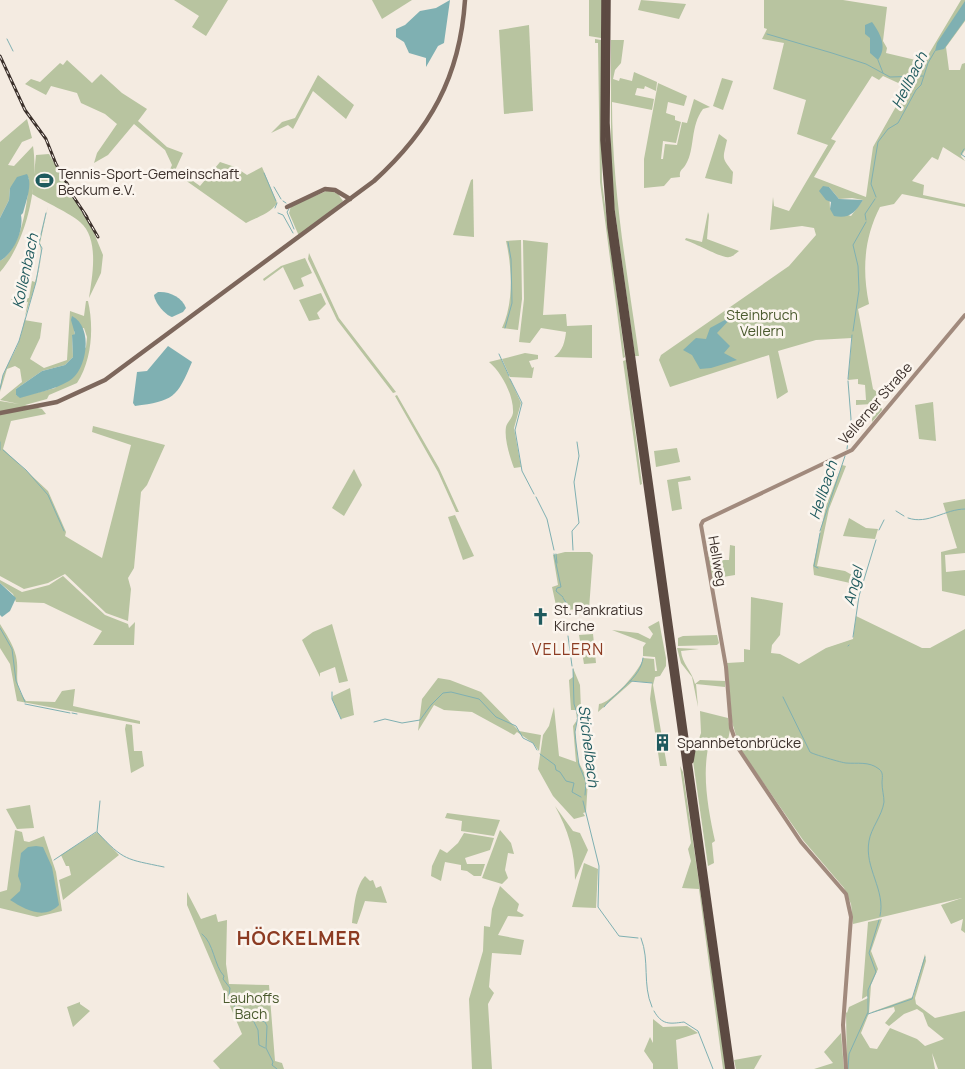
<svg xmlns="http://www.w3.org/2000/svg" width="965" height="1069" viewBox="0 0 965 1069" font-family="Manrope,sans-serif">
  <style>
    .green { fill: #b8c4a0; fill-rule: evenodd }
    .water { fill: #7fb0b2 }
    .lines { fill: none; stroke-linecap: round; stroke-linejoin: round }
    .stream { stroke: #7fb0b2; stroke-width: 1 }
    .secondary { stroke: #a18a7d; stroke-width: 4 }
    .primary { stroke: #7d675c; stroke-width: 4.5 }
    .motorway { stroke: #5c4a42; stroke-width: 5.5 }
    .rail-casing { stroke: #3b302b; stroke-width: 3 }
    .rail { stroke: #fbf5ee; stroke-width: 1; stroke-dasharray: 4; stroke-linecap: butt }
    .labels { text-anchor: middle; dominant-baseline: central; stroke-width: 5; stroke-linejoin: round; paint-order: stroke }
    .poi-label { font-size: 14px; fill: #3b302b; stroke: #fbf5ee; text-anchor: start }
    .park-label { font-size: 14px; fill: #4a5a2e; stroke: #fbf5ee }
    .street-label { font-size: 14px; fill: #3b302b; stroke: #fbf5ee }
    .water-label { font-size: 15px; font-style: italic; fill: #1f5a5e; stroke: #fbf5ee }
    .quarter-label { font-size: 16px; letter-spacing: 1px; fill: #8c3b22; stroke: #fbf5ee }
    .district-label { font-size: 19px; font-weight: bold; letter-spacing: 1px; fill: #8c3b22; stroke: #fbf5ee }
  </style>
  <rect width="100%" height="100%" fill="#f4ebe1"/>
  <g class="green">
    <path d="M 174,0 L 228,0 L 206,36 L 192,27 L 199,16 Z"/>
    <path d="M 372,0 L 412,0 L 382,19 Z"/>
    <path d="M 589,0 L 602,0 L 601,38 L 589,36 Z"/>
    <path d="M 641,0 L 686,4 L 679,19 L 638,10 Z"/>
    <path d="M 764,0 L 843,0 L 887,7 L 883,41 L 887,48 L 886,53 L 924,62 L 961,0 L 965,0 L 965,21 L 946,47 L 949,70 L 960,70 L 962,64 L 965,63 L 965,150 L 961,156 L 965,161 L 943,147 L 938,160 L 932,157 L 912,181 L 924,185 L 923,195 L 965,204 L 965,207 L 902,194 L 894,204 L 880,207 C 864,238 862,270 869,304 L 858,309 L 873,389 L 877,392 L 882,410 L 872,422 L 872,404 L 856,405 L 856,400 L 866,400 L 865,385 L 858,384 L 858,379 L 848,380 L 852,338 L 816,340 L 778,351 L 788,392 L 777,399 L 769,355 L 670,387 L 659,360 L 661,355 L 789,266 L 816,235 L 814,228 L 802,226 L 770,230 L 773,197 L 774,206 L 789,211 L 828,145 L 797,134 L 806,100 L 773,89 L 784,43 L 762,39 L 767,29 L 764,28 ZM 872,76 L 879,80 L 883,76 L 907,87 L 873,147 L 866,197 L 814,177 L 836,141 L 831,139 ZM 829,187 L 839,199 L 852,198 L 863,200 L 851,216 L 830,209 Z"/>
    <path d="M 529,25 L 533,111 L 504,114 L 499,30 Z"/>
    <path d="M 595,39 L 601,40 L 602,182 L 625,357 L 623,358 L 600,182 L 598,43 L 595,43 Z"/>
    <path d="M 611,40 L 624,40 L 621,63 L 615,70 L 613,79 L 619,81 L 620,78 L 632,81 L 634,72 L 657,82 L 656,91 L 645,86 L 644,89 L 637,88 L 635,95 L 654,99 L 652,110 L 612,102 C 612,188 627,271 639,356 L 635,356 L 614,204 L 611,165 Z"/>
    <path d="M 67,60 L 92,83 L 101,74 L 122,93 L 147,109 L 138,121 L 167,147 L 183,153 L 172,177 L 167,176 L 172,165 L 165,150 L 134,124 L 108,155 L 94,163 L 97,153 L 117,124 L 105,114 L 81,103 L 77,93 L 51,86 L 46,95 L 25,84 L 31,79 L 40,82 L 60,63 L 63,65 Z"/>
    <path d="M 318,75 L 354,105 L 346,119 L 313,91 L 293,129 L 288,125 L 271,133 L 282,122 L 295,118 Z"/>
    <path d="M 722,78 L 733,81 L 723,110 L 713,106 Z"/>
    <path d="M 658,83 L 687,96 L 684,106 L 668,102 L 666,113 L 675,116 L 675,120 L 681,122 L 676,143 L 663,141 L 661,159 L 663,159 L 665,144 L 677,145 L 682,122 L 687,123 L 694,99 L 710,107 L 703,109 C 690,126 695,149 686,164 C 683,170 679,169 680,177 L 671,178 L 664,186 L 644,188 L 644,159 Z"/>
    <path d="M 27,119 L 32,138 L 22,142 L 8,165 L 14,166 L 33,146 C 39,185 26,243 0,272 L 0,261 C 22,249 28,201 29,178 L 10,188 L 9,200 L 0,218 L 0,142 Z"/>
    <path d="M 719,134 L 727,140 C 723,159 721,157 733,172 L 732,184 L 705,178 Z"/>
    <path d="M 49,154 L 94,233 L 103,255 L 101,273 L 89,298 C 92,277 100,239 80,222 C 70,213 45,202 32,194 L 36,155 Z"/>
    <path d="M 220,162 L 235,167 L 247,175 L 262,167 L 277,203 C 270,214 257,217 246,223 L 178,175 L 179,171 L 200,186 Z"/>
    <path d="M 473,179 L 474,237 L 453,235 L 471,180 Z"/>
    <path d="M 329,190 L 338,194 L 343,201 L 299,236 L 289,213 L 291,206 Z"/>
    <path d="M 48,206 L 40,243 C 46,257 29,305 24,320 L 42,323 L 40,338 L 30,359 L 44,368 L 67,360 L 70,311 L 84,316 L 86,301 L 88,301 C 94,327 92,360 77,383 L 49,395 L 47,399 L 25,405 L 42,409 L 46,414 L 11,421 L 3,449 L 48,491 L 66,532 L 65,536 L 102,558 L 131,445 L 92,432 L 93,426 L 165,445 L 147,485 L 141,492 L 134,568 L 128,578 L 131,589 L 128,621 L 106,613 L 65,574 L 48,583 L 24,589 L 0,576 L 0,401 L 19,404 L 0,400 L 22,382 L 20,369 L 15,366 L 7,369 L 0,392 C 0,374 11,361 18,344 C 23,331 25,315 28,302 L 16,305 L 11,299 L 29,298 L 32,281 L 35,282 C 38,271 44,254 39,243 ZM 84,328 L 87,337 L 86,347 L 55,388 L 20,397 L 16,395 L 16,389 L 42,371 L 65,365 L 73,357 L 72,336 L 75,334 L 74,331 Z"/>
    <path d="M 708,212 L 709,215 L 707,239 L 739,251 C 736,253 733,257 729,257 C 723,259 695,243 685,240 L 686,238 L 702,242 Z"/>
    <path d="M 521,240 L 522,299 L 518,330 L 502,328 C 514,303 512,267 506,241 Z"/>
    <path d="M 523,240 L 548,243 L 543,315 L 566,314 L 567,326 L 592,325 L 592,358 L 554,357 C 563,351 565,341 566,332 L 541,328 L 530,343 L 519,342 L 524,299 Z"/>
    <path d="M 309,253 L 339,318 L 396,392 L 393,393 L 337,320 L 308,259 Z"/>
    <path d="M 305,258 L 312,273 L 301,278 L 304,286 L 294,290 L 283,267 L 264,281 L 263,279 L 281,266 Z"/>
    <path d="M 321,293 L 326,304 L 317,313 L 320,319 L 309,321 L 299,300 Z"/>
    <path d="M 525,353 L 538,355 L 538,359 L 529,361 L 532,368 L 534,367 L 532,378 L 510,377 L 502,359 Z"/>
    <path d="M 501,359 L 521,403 L 514,428 L 521,467 L 514,468 C 510,457 504,439 506,427 C 507,422 512,419 513,413 C 514,396 502,373 489,362 Z"/>
    <path d="M 626,360 L 642,484 L 640,485 L 623,361 Z"/>
    <path d="M 397,395 L 439,468 L 459,512 L 456,512 L 438,472 L 395,396 Z"/>
    <path d="M 933,402 L 936,441 L 919,439 L 915,405 Z"/>
    <path d="M 677,448 L 680,462 L 656,467 L 654,451 Z"/>
    <path d="M 842,465 L 846,466 L 829,509 L 817,566 L 845,571 L 852,575 L 850,583 L 814,575 L 813,566 L 826,506 Z"/>
    <path d="M 354,469 L 362,485 L 344,516 L 332,508 Z"/>
    <path d="M 690,476 L 691,480 L 678,482 L 682,509 L 672,511 L 667,480 Z"/>
    <path d="M 965,499 L 965,553 L 945,555 L 946,572 L 965,570 L 965,596 L 942,591 L 941,552 L 957,548 L 943,503 Z"/>
    <path d="M 455,515 L 474,556 L 463,560 L 448,517 Z"/>
    <path d="M 849,518 L 866,528 L 878,529 L 875,539 L 843,536 Z"/>
    <path d="M 730,545 L 735,546 L 735,575 L 711,579 L 707,557 L 715,556 L 715,560 L 729,560 Z"/>
    <path d="M 565,552 L 590,552 L 593,555 L 589,609 L 557,610 L 552,587 L 558,585 L 553,555 Z"/>
    <path d="M 63,576 L 105,615 L 128,624 L 129,628 L 135,622 L 134,645 L 93,645 L 102,631 L 44,603 L 16,602 L 13,594 L 0,583 L 0,580 L 22,592 L 49,585 Z"/>
    <path d="M 751,597 L 783,603 L 780,635 L 772,645 L 771,653 L 780,654 L 799,664 L 826,648 L 853,639 L 856,616 L 922,648 L 930,648 L 965,629 L 965,933 L 961,930 L 963,919 L 951,924 L 941,905 L 962,898 L 853,924 L 851,904 L 844,888 L 803,840 L 740,749 L 732,722 L 727,663 L 744,662 L 744,649 L 750,650 Z"/>
    <path d="M 659,621 L 666,658 L 666,666 L 660,676 L 655,677 L 653,685 L 667,766 L 660,766 L 650,699 L 652,683 L 633,681 L 598,712 L 599,704 C 611,703 641,670 643,658 L 654,659 L 655,671 L 657,671 L 655,657 L 643,656 L 643,647 L 646,643 L 612,630 L 638,633 L 650,639 L 653,634 L 648,627 Z"/>
    <path d="M 0,624 C 6,634 13,644 16,656 C 20,675 12,682 26,701 L 55,702 L 62,691 L 75,689 L 73,706 L 140,721 L 140,724 L 17,701 L 10,664 L 0,648 Z"/>
    <path d="M 332,624 L 348,681 L 339,683 L 335,667 L 320,673 L 320,677 L 302,640 L 313,632 Z"/>
    <path d="M 593,634 L 596,663 L 584,664 L 579,635 Z"/>
    <path d="M 717,635 L 719,643 L 717,645 L 678,646 L 678,638 L 683,636 Z"/>
    <path d="M 677,648 L 699,649 L 681,651 C 682,664 692,671 695,684 L 700,680 L 725,681 L 725,687 L 696,684 L 698,707 L 692,677 L 681,663 Z"/>
    <path d="M 573,668 L 580,685 L 581,710 L 578,710 L 575,732 L 578,761 L 588,780 L 586,812 L 583,813 L 585,816 L 574,819 L 553,796 L 538,769 L 543,735 L 549,726 L 554,707 L 559,756 L 576,762 L 573,726 L 577,720 L 576,710 L 571,710 L 569,680 L 573,677 Z"/>
    <path d="M 438,678 L 450,680 L 481,692 L 519,731 L 541,735 L 539,751 L 533,743 L 517,732 L 514,735 L 472,712 L 444,710 L 434,705 L 418,731 L 422,699 Z"/>
    <path d="M 350,688 L 354,715 L 341,719 L 332,699 L 333,696 Z"/>
    <path d="M 700,711 L 728,718 L 730,730 L 728,740 L 710,740 C 701,772 708,809 715,841 L 712,843 L 714,863 L 708,866 L 693,761 L 695,750 L 701,733 Z"/>
    <path d="M 126,724 L 132,725 L 134,751 L 142,751 L 144,766 L 131,773 L 125,729 Z"/>
    <path d="M 680,766 L 683,772 L 726,1069 L 723,1069 L 699,889 L 682,888 L 691,861 L 688,849 L 691,843 Z"/>
    <path d="M 30,805 L 34,828 L 17,829 L 6,809 Z"/>
    <path d="M 555,806 L 573,831 L 580,833 L 588,850 L 575,880 C 575,852 568,830 555,806 Z"/>
    <path d="M 447,813 L 500,820 L 494,836 L 461,831 L 462,821 L 445,818 Z"/>
    <path d="M 15,830 L 22,832 L 24,841 L 29,842 L 44,836 L 56,872 L 62,911 L 37,917 L 0,908 L 0,892 L 7,890 Z"/>
    <path d="M 500,830 L 511,843 L 514,854 L 508,853 L 505,870 L 508,878 L 502,884 L 482,878 Z"/>
    <path d="M 97,832 L 119,855 L 63,900 L 59,880 L 71,875 L 69,866 L 66,866 L 61,855 Z"/>
    <path d="M 464,833 L 494,838 L 490,850 L 465,858 L 467,864 L 485,864 L 481,876 L 474,876 L 467,871 L 461,870 L 461,865 L 445,862 L 441,881 L 431,876 L 432,866 L 440,849 L 447,853 L 458,843 Z"/>
    <path d="M 584,863 L 598,869 L 596,908 L 572,907 Z"/>
    <path d="M 365,876 L 370,881 L 373,880 L 376,888 L 381,886 L 387,903 L 365,901 L 357,924 L 352,923 C 354,908 355,887 365,876 Z"/>
    <path d="M 500,886 L 519,904 L 517,911 L 524,915 L 522,917 L 508,916 L 498,935 L 524,940 L 521,955 L 492,953 L 489,987 L 494,993 L 488,1004 L 492,1069 L 472,1069 L 469,999 L 483,951 L 484,926 L 490,927 L 492,909 Z"/>
    <path d="M 187,892 L 201,919 L 216,914 L 218,922 L 227,920 L 226,964 L 229,984 L 269,985 L 275,1061 L 282,1063 L 284,1069 L 220,1069 L 213,1061 L 242,1034 L 187,905 Z"/>
    <path d="M 882,919 L 871,951 L 878,969 L 871,985 L 869,1013 L 913,997 L 925,954 L 926,961 L 915,998 L 916,1004 L 935,1018 L 965,1011 L 965,1069 L 938,1069 L 932,1053 L 935,1069 L 847,1069 L 846,1012 L 847,1013 L 849,1007 L 868,998 L 867,996 L 862,999 L 868,922 ZM 894,1007 L 895,1011 L 885,1023 L 889,1026 L 904,1014 L 917,1009 L 923,1013 L 928,1026 L 944,1039 L 925,1046 L 917,1039 L 890,1028 L 877,1049 L 870,1048 L 861,1033 L 869,1013 Z"/>
    <path d="M 80,1002 L 80,1004 L 90,1011 L 73,1027 L 67,1007 Z"/>
    <path d="M 653,1019 L 663,1027 L 687,1026 L 698,1033 L 676,1040 L 678,1069 L 653,1069 L 653,1064 L 644,1051 L 650,1037 L 653,1043 Z"/>
    <path d="M 841,1033 L 844,1069 L 814,1069 L 833,1063 L 824,1052 Z"/>
    <path d="M 762,1055 L 754,1069 L 736,1069 L 734,1060 Z"/>
  </g>
  <g class="water">
    <path d="M 450,0 L 444,43 L 438,46 L 426,67 L 426,58 L 409,53 L 404,42 L 396,37 L 396,29 L 405,25 L 420,11 L 436,8 Z"/>
    <path d="M 965,1 L 965,20 L 944,49 L 935,51 L 937,43 Z"/>
    <path d="M 872,22 C 880,33 888,47 878,60 L 870,53 L 870,38 L 865,34 L 865,25 Z"/>
    <path d="M 27,174 C 33,184 26,201 23,213 L 21,215 C 24,230 14,253 0,261 L 0,218 L 9,200 L 10,188 L 17,177 Z"/>
    <path d="M 823,186 L 829,187 L 839,199 L 863,200 C 855,213 849,219 834,216 L 830,209 L 831,202 L 826,200 L 819,191 Z"/>
    <path d="M 158,292 C 169,291 182,297 186,308 L 183,312 L 172,317 C 165,315 155,303 154,295 Z"/>
    <path d="M 734,315 L 717,333 L 730,346 L 724,353 L 737,360 L 711,368 L 700,369 L 692,355 L 683,350 L 696,338 L 706,339 L 710,328 Z"/>
    <path d="M 72,316 C 94,327 87,371 69,381 C 54,390 36,393 20,398 L 16,395 L 16,389 L 42,371 L 65,365 L 73,357 L 72,335 L 75,334 L 71,320 Z"/>
    <path d="M 168,346 L 192,362 C 177,398 173,401 135,406 L 133,403 L 137,372 L 147,371 Z"/>
    <path d="M 0,583 L 16,598 L 10,611 L 2,617 L 0,615 Z"/>
    <path d="M 36,846 L 43,847 L 52,867 L 59,905 C 44,920 26,910 10,900 L 20,891 L 21,884 L 18,876 L 21,853 L 28,847 Z"/>
  </g>
  <g class="lines">
    <g class="stream">
      <path d="M 767,34 L 832,53 L 866,64 L 890,77 L 923,76"/>
      <path d="M 7,39 L 13,51"/>
      <path d="M 878,60 L 883,73"/>
      <path d="M 964,149 L 961,154 L 965,157"/>
      <path d="M 264,173 L 276,201"/>
      <path d="M 274,187 L 281,199"/>
      <path d="M 876,197 L 871,184 L 878,142 L 888,129 L 898,123 L 916,90 L 921,85 L 928,63 L 935,51"/>
      <path d="M 283,201 L 286,203"/>
      <path d="M 275,208 L 277,203"/>
      <path d="M 289,209 L 287,212 L 294,229"/>
      <path d="M 278,213 L 283,215 L 293,233"/>
      <path d="M 866,220 L 865,214 L 875,199"/>
      <path d="M 505,328 L 512,303 L 511,259 L 508,242"/>
      <path d="M 853,331 L 859,290 L 858,266 L 853,245 L 866,222"/>
      <path d="M 499,354 L 509,376"/>
      <path d="M 510,379 L 522,403 L 515,430 L 522,471 L 534,494"/>
      <path d="M 848,379 L 852,335"/>
      <path d="M 0,389 L 3,375 L 19,341 L 36,282 L 42,248 L 39,243 L 46,213"/>
      <path d="M 0,442 L 0,450"/>
      <path d="M 847,449 L 851,419 L 848,381"/>
      <path d="M 3,450 L 26,470 L 48,495 L 64,531"/>
      <path d="M 536,497 L 547,519 L 554,550"/>
      <path d="M 896,511 L 904,516"/>
      <path d="M 908,518 C 928,525 945,509 965,509"/>
      <path d="M 879,530 L 884,520"/>
      <path d="M 820,531 L 845,456"/>
      <path d="M 573,550 L 572,531 L 579,523 L 574,482 L 579,456 L 577,442"/>
      <path d="M 554,554 L 561,587 L 557,588 L 556,591 L 563,597"/>
      <path d="M 556,554 L 557,563"/>
      <path d="M 818,568 L 814,566 L 820,533"/>
      <path d="M 561,609 L 567,604 L 563,598"/>
      <path d="M 0,628 L 12,649 L 16,681 L 25,702"/>
      <path d="M 568,636 L 572,666"/>
      <path d="M 853,637 L 859,596 L 876,540"/>
      <path d="M 848,646 L 849,645"/>
      <path d="M 573,669 L 574,704 L 578,716 L 575,732 L 576,743 L 579,765 L 586,782 L 585,795"/>
      <path d="M 630,681 L 652,683"/>
      <path d="M 332,692 L 332,699 L 341,719"/>
      <path d="M 783,697 L 810,752 C 812,754 843,763 846,763 C 857,764 869,761 879,769 C 884,773 882,778 882,783 C 882,789 884,796 884,802 C 882,816 871,828 869,841 C 864,868 886,890 880,916"/>
      <path d="M 25,704 L 70,713"/>
      <path d="M 604,707 C 615,692 641,678 643,658"/>
      <path d="M 72,713 L 77,714"/>
      <path d="M 374,722 L 385,719 L 402,723 L 420,720 L 431,705 L 443,693 L 451,692 L 479,699 L 496,717 L 516,726 L 523,738 L 533,743 L 537,750"/>
      <path d="M 540,754 L 555,765 L 556,770 L 560,772 L 566,781 L 574,783 L 572,792 L 581,797"/>
      <path d="M 100,801 L 97,832 C 124,861 126,859 164,867"/>
      <path d="M 583,801 L 599,866 L 598,907 L 619,936 L 638,938"/>
      <path d="M 54,860 L 96,832"/>
      <path d="M 202,934 C 214,943 214,966 224,976 L 223,979 L 230,988 L 229,996 L 233,1000 L 235,1009 C 246,1013 254,1018 265,1022 L 267,1026 L 266,1048 L 273,1062 L 272,1065 L 277,1069"/>
      <path d="M 641,938 C 650,961 642,984 652,1007"/>
      <path d="M 654,1011 C 662,1025 669,1024 684,1022 L 698,1031 L 713,1069"/>
      <path d="M 868,1014 L 912,999 L 925,957"/>
      <path d="M 252,1018 L 258,1030 L 259,1045 L 265,1048"/>
      <path d="M 848,1069 L 849,1054 L 868,1012 L 868,990 L 876,972 L 869,953 L 879,920"/>
    </g>
    <path class="secondary" d="M 846,1069 L 843,1025 L 851,917 L 846,894 L 801,842 L 738,748 L 731,728 L 726,667 L 701,525 L 703,521 L 852,450 L 965,315"/>
    <g class="primary">
      <path d="M 287,207 L 325,189 L 335,190 L 350,199"/>
      <path d="M 0,413 L 57,402 L 105,380 L 374,181 C 430,130 460,77 465,0"/>
    </g>
    <g class="motorway">
      <path d="M 604,0 L 603,140 L 610,227 L 728,1069"/>
      <path d="M 608,0 L 607,123 L 612,210 L 732,1069"/>
      <path d="M 691,761 L 693,749"/>
    </g>
    <defs>
      <g id="rail">
        <path d="M 0,56 L 25,110 L 46,139 L 56,164 L 73,194"/>
        <path d="M 69,190 L 87,217"/>
        <path d="M 84,213 L 98,237"/>
      </g>
    </defs>
    <use href="#rail" class="rail-casing"/>
    <use href="#rail" class="rail"/>
  </g>
  <defs>
    <symbol id="stadium-bare" viewBox="-9 -9 18 18"><path d="M0-5a6.5 5 0 1 0 0 10a6.5 5 0 1 0 0-10ZM-3.5-1.8h7v3.6h-7Z" fill="#1f5a5e" stroke="#fbf5ee" stroke-width="2.5" paint-order="stroke"/></symbol>
    <symbol id="church-bare" viewBox="-9 -9 18 18"><path d="M-1.2-6h2.4v3.5h3.3v2.4h-3.3V6h-2.4V-.1h-3.3v-2.4h3.3Z" fill="#1f5a5e" stroke="#fbf5ee" stroke-width="2.5" paint-order="stroke"/></symbol>
    <symbol id="building-bare" viewBox="-9 -9 18 18"><path d="M-4-6H4V6H1V3H-1V6H-4ZM-2.5-4.3h1.7v1.8h-1.7ZM.8-4.3h1.7v1.8H.8ZM-2.5-1h1.7V.8h-1.7ZM.8-1h1.7V.8H.8Z" fill="#1f5a5e" stroke="#fbf5ee" stroke-width="2.5" paint-order="stroke"/></symbol>
  </defs>
  <g fill-rule="evenodd">
    <use href="#stadium-bare" x="32" y="168" width="25" height="25"/>
    <use href="#church-bare" x="528" y="604" width="25" height="25"/>
    <use href="#building-bare" x="650" y="730" width="25" height="25"/>
  </g>
  <g class="labels">
    <g class="poi-label">
      <text x="58" y="173">Tennis-Sport-Gemeinschaft<tspan x="58" dy="16">Beckum e.V.</tspan></text>
      <text x="554" y="609">St. Pankratius<tspan x="554" dy="16">Kirche</tspan></text>
      <text x="677" y="742">Spannbetonbrücke</text>
    </g>
    <g class="park-label">
      <text x="762" y="314">Steinbruch<tspan x="762" dy="16">Vellern</tspan></text>
      <text x="251" y="997">Lauhoffs<tspan x="251" dy="16">Bach</tspan></text>
    </g>
    <g class="street-label">
      <text transform="translate(875 403) rotate(-49)">Vellerner Straße</text>
      <text transform="translate(718 561) rotate(80)">Hellweg</text>
    </g>
    <g class="water-label">
      <text transform="translate(909 80) rotate(-63)">Hellbach</text>
      <text transform="translate(25 271) rotate(-78)">Kollenbach</text>
      <text transform="translate(823 490) rotate(-72)">Hellbach</text>
      <text transform="translate(853 586) rotate(-76)">Angel</text>
      <text transform="translate(589 746) rotate(83)">Stichelbach</text>
    </g>
    <g class="quarter-label">
      <text x="568" y="649">VELLERN</text>
    </g>
    <g class="district-label">
      <text x="299" y="938">HÖCKELMER</text>
    </g>
  </g>
</svg>
